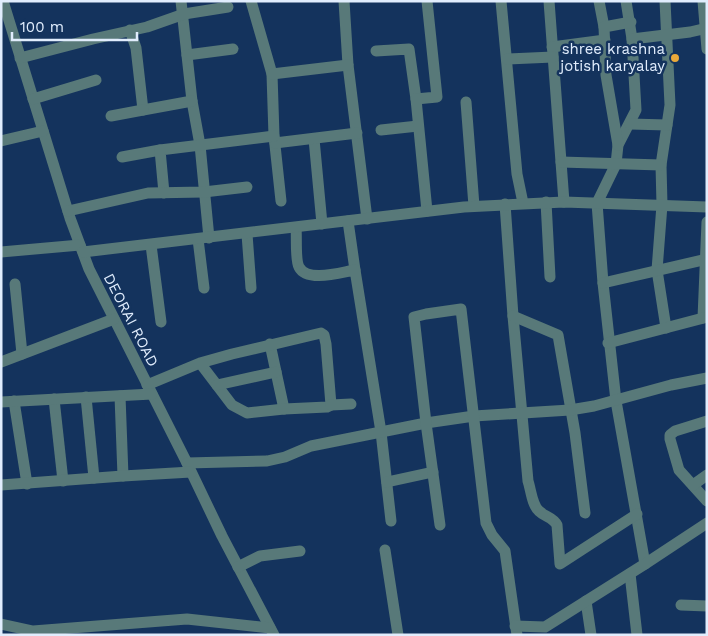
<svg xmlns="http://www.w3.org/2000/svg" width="708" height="636" viewBox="0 0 708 636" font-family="'Work Sans',sans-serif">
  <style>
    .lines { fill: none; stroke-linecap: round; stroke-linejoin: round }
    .minor { stroke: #587979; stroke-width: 11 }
    .poi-dot { fill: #eba93a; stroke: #14335d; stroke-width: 2 }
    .labels { text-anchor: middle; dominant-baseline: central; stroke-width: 5; stroke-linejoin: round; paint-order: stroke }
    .poi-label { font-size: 15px; fill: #e1edfd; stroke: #14335d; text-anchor: end }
    .street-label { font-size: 15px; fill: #e1edfd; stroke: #14335d }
  </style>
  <rect width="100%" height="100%" fill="#14335d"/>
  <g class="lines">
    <g class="minor">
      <path d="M 3,1 L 70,218 L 89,269 L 187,463 L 222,536 L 274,635"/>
      <path d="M 181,1 L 192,101 L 200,145 L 209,238"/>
      <path d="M 251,1 L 272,74 L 274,136 L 281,201"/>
      <path d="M 344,1 L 348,65 L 367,219"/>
      <path d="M 501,1 L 517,174 L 523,203"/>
      <path d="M 549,1 L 564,202"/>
      <path d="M 599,1 L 604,27"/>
      <path d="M 626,1 L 632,39 L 636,110 L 618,145 L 616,164 L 597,203 L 603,283 L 616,401 L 645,564"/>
      <path d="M 665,1 L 670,105 L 661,165 L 662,205 L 657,270 L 666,328"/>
      <path d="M 703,1 L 707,49"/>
      <path d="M 130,30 L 136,48 L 143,110 L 192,101"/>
      <path d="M 632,39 L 690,32 L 707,28"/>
      <path d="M 552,47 L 605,40"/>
      <path d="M 376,51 L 409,49 L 416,99"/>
      <path d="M 187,55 L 233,49"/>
      <path d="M 20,58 L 93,39 L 147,27 L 184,14 L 228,7"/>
      <path d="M 507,59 L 553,57"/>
      <path d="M 272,74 L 348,65"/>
      <path d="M 33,99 L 96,80"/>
      <path d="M 466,102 L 474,206"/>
      <path d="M 111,116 L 143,110"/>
      <path d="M 630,124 L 667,125"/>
      <path d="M 381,130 L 418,126"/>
      <path d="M 314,139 L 322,224"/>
      <path d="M 1,141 L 43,131"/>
      <path d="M 275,143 L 357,133"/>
      <path d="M 618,145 L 606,75 L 604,27 L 631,22"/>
      <path d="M 122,157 L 160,150"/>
      <path d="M 561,162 L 661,165"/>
      <path d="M 164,193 L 160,150 L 274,136"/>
      <path d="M 546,202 L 550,277"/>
      <path d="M 505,204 L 513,316 L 528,481 C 531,490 532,505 539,511 C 545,517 553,517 557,525 L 560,564 L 637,514"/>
      <path d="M 68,211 L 148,193 L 204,192 L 247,187"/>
      <path d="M 427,211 L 416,99 L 437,97 L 427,1"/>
      <path d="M 348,221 L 355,270"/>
      <path d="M 296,228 C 297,237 295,260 299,267 C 307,283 342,272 355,270 L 381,432 L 391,521"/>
      <path d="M 247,234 L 251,288"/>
      <path d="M 198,239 L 204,288"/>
      <path d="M 151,245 L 161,322"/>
      <path d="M 1,252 L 80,245"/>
      <path d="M 83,252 L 464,207 L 564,202 L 707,207"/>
      <path d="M 603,283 L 707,259"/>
      <path d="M 15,284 L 22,354"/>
      <path d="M 513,316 L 558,335 L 575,433 L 585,513"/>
      <path d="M 703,318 L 707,222"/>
      <path d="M 608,343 L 707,317"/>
      <path d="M 270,344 L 284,409"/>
      <path d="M 1,362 L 114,319"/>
      <path d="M 147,385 L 200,363 L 232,354 L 321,333 L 324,335 L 326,344 L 331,405 L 327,407 L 284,409 L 247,413 L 232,405 L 200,363"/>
      <path d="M 217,385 L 276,372"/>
      <path d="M 120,396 L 123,476"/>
      <path d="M 86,397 L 94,478"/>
      <path d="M 54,399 L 63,481"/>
      <path d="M 14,401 L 27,484"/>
      <path d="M 1,402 L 152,394"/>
      <path d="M 331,405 L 351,404"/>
      <path d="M 707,421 L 675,431 L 670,435 L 670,439 L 679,470 L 707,501"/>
      <path d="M 187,463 L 267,461 L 285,457 L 311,446 L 426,423 L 474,416 L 570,410 L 594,406 L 671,385 L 707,378"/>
      <path d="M 387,482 L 433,472"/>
      <path d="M 1,485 L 123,476 L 191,472"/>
      <path d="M 693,485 L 707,475"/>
      <path d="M 440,525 L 426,423 L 414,317 L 426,314 L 461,309 L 486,523 L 492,535 L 505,551 L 517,635"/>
      <path d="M 385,550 L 398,635"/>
      <path d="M 238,567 L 260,556 L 300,551"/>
      <path d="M 630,574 L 637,635"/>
      <path d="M 586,601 L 591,635"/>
      <path d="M 681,605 L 707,606"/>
      <path d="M 1,624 L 33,631 L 187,619 L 270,628"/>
      <path d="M 515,626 L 545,627 L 645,564 L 707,523"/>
    </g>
  </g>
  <circle class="poi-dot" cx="675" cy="58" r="5"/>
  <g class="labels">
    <g class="poi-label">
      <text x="665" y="49">shree krashna<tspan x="665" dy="17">jotish karyalay</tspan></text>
    </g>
    <g class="street-label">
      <text transform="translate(131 320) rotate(63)">DEORAI ROAD</text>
    </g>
  </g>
  <rect width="708" height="636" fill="none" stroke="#e1edfd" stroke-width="5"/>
  <path d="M12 32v8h125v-8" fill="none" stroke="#e1edfd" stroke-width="2.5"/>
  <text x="20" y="32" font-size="15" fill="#e1edfd" stroke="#14335d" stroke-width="4" paint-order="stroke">100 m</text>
</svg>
